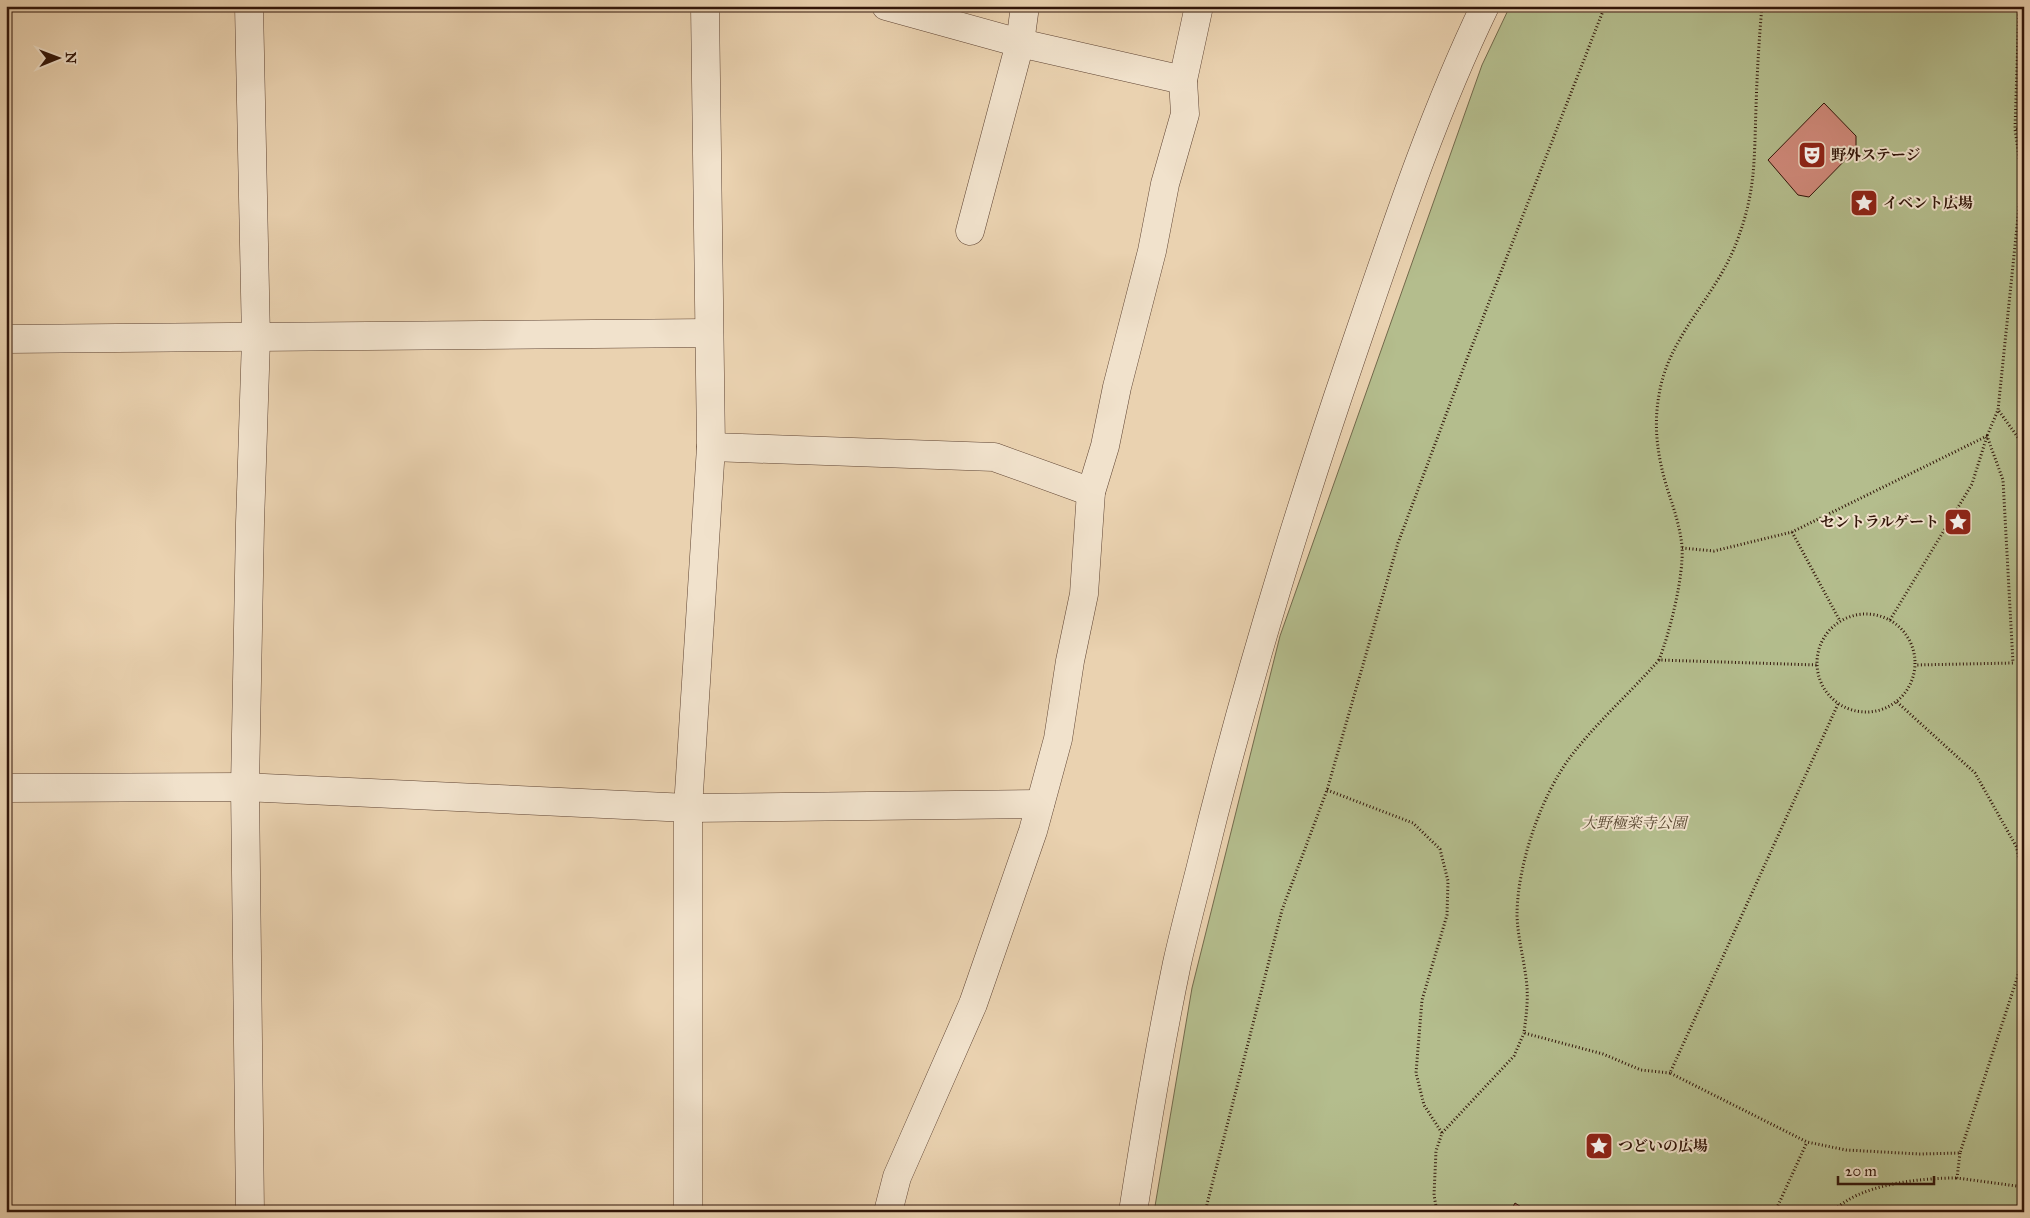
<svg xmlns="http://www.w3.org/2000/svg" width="2030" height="1218" viewBox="0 0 2030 1218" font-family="'IM FELL Great Primer','Noto Serif JP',serif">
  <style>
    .green { fill: #b4bd8d; stroke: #72694b }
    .building { fill: #d08a7b; stroke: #311509 }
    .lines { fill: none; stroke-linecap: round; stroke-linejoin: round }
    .minor-casing { stroke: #5f4433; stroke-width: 29 }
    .path { stroke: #311509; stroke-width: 3; stroke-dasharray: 1 2.5; stroke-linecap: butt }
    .minor { stroke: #f1e2cc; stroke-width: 28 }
    .labels { text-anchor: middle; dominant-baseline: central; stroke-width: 4; stroke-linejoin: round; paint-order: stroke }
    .poi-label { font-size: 15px; font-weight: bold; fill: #311509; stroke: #f1e2cc; text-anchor: start }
    .park-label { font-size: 15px; font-style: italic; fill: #584731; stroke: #f1e2cc }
  </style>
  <rect width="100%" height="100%" fill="#ead2b0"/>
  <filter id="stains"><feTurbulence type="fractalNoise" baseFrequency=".004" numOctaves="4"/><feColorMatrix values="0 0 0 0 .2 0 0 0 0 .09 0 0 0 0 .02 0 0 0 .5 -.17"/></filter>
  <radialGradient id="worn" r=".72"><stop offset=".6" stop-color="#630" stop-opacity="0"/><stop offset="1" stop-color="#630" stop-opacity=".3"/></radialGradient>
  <path class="green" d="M 1510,6 L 2024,6 L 2024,1212 L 1154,1212 L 1192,988 L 1280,636 L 1482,65 Z"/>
  <g class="building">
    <path d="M 1824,103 L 1856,136 L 1856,149 L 1809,197 L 1798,195 L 1768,160 Z"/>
    <path d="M 1515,1203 L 1529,1212 L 1510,1212 Z"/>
  </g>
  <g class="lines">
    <defs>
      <g id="minor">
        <path d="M 249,6 L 256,339 L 250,523 L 245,787 L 250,1212"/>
        <path d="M 886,6 L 1020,43 L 1183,80"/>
        <path d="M 970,231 L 1020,43 L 1025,6"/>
        <path d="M 6,339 L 709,333"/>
        <path d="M 711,447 L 994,457 L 1091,492"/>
        <path d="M 6,788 L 245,787 L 688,808 L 1040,804"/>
        <path d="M 688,1212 L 688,808 L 711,447 L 705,6"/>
        <path d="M 888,1212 L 897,1177 L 973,1004 L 1033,831 L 1058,739 L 1070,661 L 1084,594 L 1091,492 L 1105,446 L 1117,387 L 1152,251 L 1165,184 L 1185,114 L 1183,80 L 1199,6"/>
        <path d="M 1133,1212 C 1146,1128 1160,1045 1177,963 C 1184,932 1192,901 1200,870 C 1242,696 1294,525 1352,355 C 1392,238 1431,118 1485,6"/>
      </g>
    </defs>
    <use href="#minor" class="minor-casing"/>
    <g class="path">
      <path d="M 2016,129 L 2024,133"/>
      <path d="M 1999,411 L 2024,446"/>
      <path d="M 1792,532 L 1840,621"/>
      <path d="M 1682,548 L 1714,551 L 1792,532 L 1987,436 L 2003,480 L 2013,663 L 1915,665"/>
      <circle cx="1866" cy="663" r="49"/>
      <path d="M 1890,620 L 1972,484 L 1987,436 L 1998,410 L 2022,178 L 2015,129 L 2019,6"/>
      <path d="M 1659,660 C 1670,632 1684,576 1682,546 C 1680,527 1674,509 1668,491 C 1658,459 1653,428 1659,395 C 1668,336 1717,296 1737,241 C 1756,191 1754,160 1756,108 C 1757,74 1759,40 1762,6"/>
      <path d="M 1897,702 L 1975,773 L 2016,846 L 2024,875"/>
      <path d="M 1838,704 L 1670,1073 L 1807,1142 L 1846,1150 L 1920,1154 L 1960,1153 L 2024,957"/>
      <path d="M 1327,790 L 1413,823 L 1440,849 L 1448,881 L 1447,915 L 1422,1000 L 1416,1073 L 1424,1105 L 1442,1133"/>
      <path d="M 1670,1073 L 1641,1070 L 1603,1054 L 1524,1033 C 1526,1017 1528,1003 1527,987 C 1525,963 1518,940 1517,916 C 1517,865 1541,796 1571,756 C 1598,721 1630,693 1659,660 L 1817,665"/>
      <path d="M 1960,1153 L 1957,1178 L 2024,1187"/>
      <path d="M 1205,1212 L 1282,910 L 1327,790 L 1398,543 L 1468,356 L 1605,6"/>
      <path d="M 1437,1212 L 1434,1195 L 1436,1151 L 1442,1133 L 1514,1056 L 1524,1033"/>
      <path d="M 1775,1212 L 1807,1142"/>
      <path d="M 1833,1212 C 1858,1184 1921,1178 1957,1178"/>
    </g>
    <use href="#minor" class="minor"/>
  </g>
  <defs>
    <symbol id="theatre-square" viewBox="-11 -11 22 22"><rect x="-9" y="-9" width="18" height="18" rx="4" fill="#8f2418" stroke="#f1e2cc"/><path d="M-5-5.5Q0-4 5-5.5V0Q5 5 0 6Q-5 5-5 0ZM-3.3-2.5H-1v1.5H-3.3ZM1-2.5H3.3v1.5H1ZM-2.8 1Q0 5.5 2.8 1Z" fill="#fff"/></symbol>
    <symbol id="sight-square" viewBox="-11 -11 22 22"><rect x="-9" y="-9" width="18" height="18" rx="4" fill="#8f2418" stroke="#f1e2cc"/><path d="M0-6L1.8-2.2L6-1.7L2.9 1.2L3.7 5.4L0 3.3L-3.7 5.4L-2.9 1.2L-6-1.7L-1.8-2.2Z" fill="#fff"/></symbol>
  </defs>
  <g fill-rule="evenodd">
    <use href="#theatre-square" x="1796" y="139" width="32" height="32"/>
    <use href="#sight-square" x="1848" y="187" width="32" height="32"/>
    <use href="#sight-square" x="1942" y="506" width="32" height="32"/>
    <use href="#sight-square" x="1583" y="1130" width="32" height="32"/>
  </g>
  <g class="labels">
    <g class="poi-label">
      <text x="1831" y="155">野外ステージ</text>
      <text x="1883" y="203">イベント広場</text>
      <text x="1939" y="522" text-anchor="end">セントラルゲート</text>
      <text x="1618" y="1146">つどいの広場</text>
    </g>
    <g class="park-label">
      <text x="1634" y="823">大野極楽寺公園</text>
    </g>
  </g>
  <rect width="2030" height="1218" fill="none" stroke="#ead2b0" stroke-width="25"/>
  <rect x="8" y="8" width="2015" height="1203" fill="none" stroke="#311509" stroke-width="2.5"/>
  <rect x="12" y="12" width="2005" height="1193" fill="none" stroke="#311509"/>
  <g transform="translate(58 58) rotate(89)" stroke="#f1e2cc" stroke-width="4" paint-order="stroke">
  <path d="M0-4L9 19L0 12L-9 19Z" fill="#311509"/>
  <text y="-8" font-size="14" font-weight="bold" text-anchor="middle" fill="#311509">N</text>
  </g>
  <path d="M1838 1176v8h96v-8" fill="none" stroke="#311509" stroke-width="2.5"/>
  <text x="1845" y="1176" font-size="15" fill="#311509" stroke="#f1e2cc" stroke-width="4" paint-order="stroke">20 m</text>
  <rect width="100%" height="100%" filter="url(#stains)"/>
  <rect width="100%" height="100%" fill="url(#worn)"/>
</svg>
